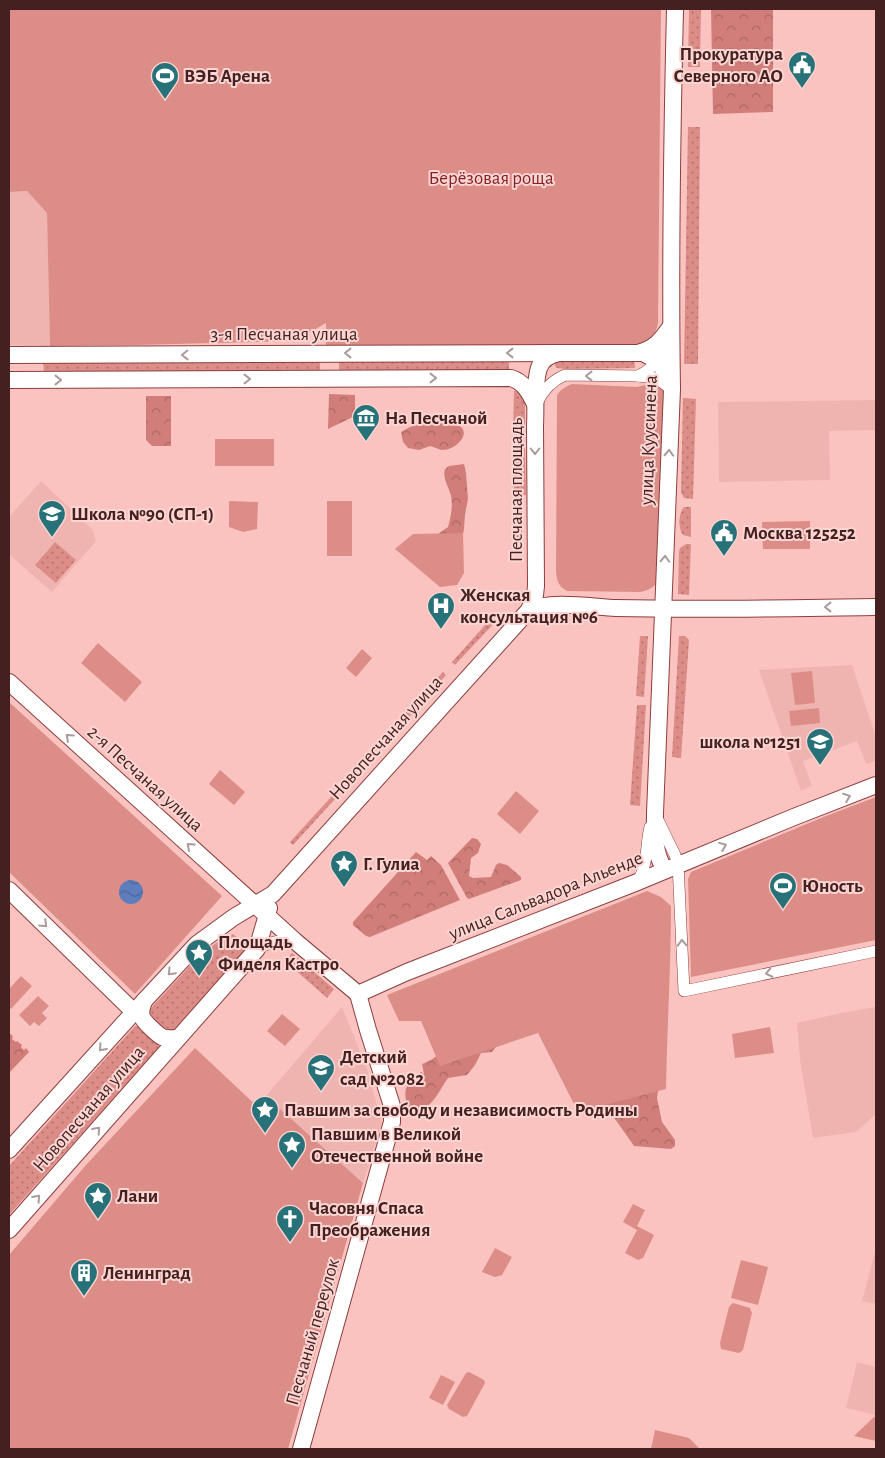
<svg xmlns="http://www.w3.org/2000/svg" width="885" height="1458" viewBox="0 0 885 1458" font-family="'Alegreya Sans',sans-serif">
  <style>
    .built { fill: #f0b4b0 }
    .grass { fill: url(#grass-dots) }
    .forest { fill: url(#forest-crowns) }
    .park { fill: #dd8d88 }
    .water { fill: url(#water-waves) }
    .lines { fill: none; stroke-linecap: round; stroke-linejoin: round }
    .street-casing { stroke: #8d3e3d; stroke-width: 12 }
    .secondary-casing { stroke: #8d3e3d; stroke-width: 18 }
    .street { stroke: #fff; stroke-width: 11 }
    .secondary { stroke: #fff; stroke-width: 16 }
    .oneway { stroke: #ab9b9b }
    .labels { text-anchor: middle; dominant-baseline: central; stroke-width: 4; stroke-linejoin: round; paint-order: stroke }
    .poi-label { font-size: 19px; font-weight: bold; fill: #442120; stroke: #fcd5d2; text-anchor: start }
    .park-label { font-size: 19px; fill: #842125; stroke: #fcd5d2 }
    .street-label { font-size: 19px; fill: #442120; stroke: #fcd5d2 }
  </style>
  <defs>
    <pattern id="grass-dots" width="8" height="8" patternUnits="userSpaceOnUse" patternTransform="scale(1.25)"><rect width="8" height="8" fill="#dd8d88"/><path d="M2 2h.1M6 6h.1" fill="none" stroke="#b5736f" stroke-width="1.8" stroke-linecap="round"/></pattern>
    <pattern id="forest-crowns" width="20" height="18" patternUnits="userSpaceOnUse" patternTransform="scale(1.25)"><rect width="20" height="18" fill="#d17e7a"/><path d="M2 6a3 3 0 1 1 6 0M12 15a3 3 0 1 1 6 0" fill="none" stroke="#ab6764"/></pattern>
    <pattern id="water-waves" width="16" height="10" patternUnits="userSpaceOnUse" patternTransform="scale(1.25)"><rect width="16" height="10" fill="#5d7dbc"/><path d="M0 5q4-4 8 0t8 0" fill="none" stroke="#4e6698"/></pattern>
  </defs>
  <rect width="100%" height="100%" fill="#fbc3bf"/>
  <g class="built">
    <path d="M 27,191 L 47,213 L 50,346 L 9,345 L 9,192 Z"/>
    <path d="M 876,400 L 876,430 L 829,431 L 830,480 L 719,482 L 718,402 Z"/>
    <path d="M 41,481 L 92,529 L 96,541 L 52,592 L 9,554 L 9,517 Z"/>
    <path d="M 852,665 L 876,737 L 876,761 L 866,764 L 857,741 L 803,761 L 812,786 L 801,791 L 759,670 Z"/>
    <path d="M 342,1007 L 367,1069 L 382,1123 L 363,1183 L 266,1096 Z"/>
    <path d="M 876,1007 L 876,1114 L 856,1132 L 813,1138 L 800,1060 L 797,1023 L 841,1013 Z"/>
    <path d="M 875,1252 L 876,1253 L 876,1304 L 862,1301 Z"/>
    <path d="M 857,1362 L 876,1367 L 876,1415 L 846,1408 Z"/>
  </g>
  <g class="grass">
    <path d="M 689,9 L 701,9 L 700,67 L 688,67 Z"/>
    <path d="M 688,127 L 700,127 L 698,364 L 684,364 Z"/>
    <path d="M 509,356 L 509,371 L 339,372 L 339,358 Z"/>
    <path d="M 634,357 L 635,368 L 565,369 L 557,368 L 555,366 L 555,363 L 558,361 Z"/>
    <path d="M 320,359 L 320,372 L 44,374 L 43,361 Z"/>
    <path d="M 514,391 L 521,391 L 525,401 L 525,425 L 513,431 Z"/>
    <path d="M 683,398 L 696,399 L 693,499 L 684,498 L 681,492 Z"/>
    <path d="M 513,448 L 525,448 L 526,495 L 521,496 L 522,539 L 515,539 Z"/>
    <path d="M 684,507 L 691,507 L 691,537 L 683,535 C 678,528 678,514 684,507 Z"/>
    <path d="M 55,542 L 76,560 L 56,583 L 35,565 Z"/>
    <path d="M 686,544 L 691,544 L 689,595 L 678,594 L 679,552 L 680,548 Z"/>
    <path d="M 494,615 L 498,619 L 455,665 L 452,662 Z"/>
    <path d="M 640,636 L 648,636 L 644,697 L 636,696 Z"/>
    <path d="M 679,636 L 685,636 L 689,640 L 681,758 L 672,757 Z"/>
    <path d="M 443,672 L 446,675 L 386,743 L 382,739 Z"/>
    <path d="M 637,705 L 646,705 L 640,806 L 630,805 Z"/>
    <path d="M 332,796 L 335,799 L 293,845 L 290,842 Z"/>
    <path d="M 233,934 L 248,947 L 175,1029 L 173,1031 L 167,1032 C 160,1026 149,1020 150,1009 L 202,953 L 219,941 Z"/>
    <path d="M 292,953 L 334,989 L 327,998 L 285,961 Z"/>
    <path d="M 135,1026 C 144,1027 156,1038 159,1047 L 9,1215 L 9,1166 Z"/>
  </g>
  <g class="forest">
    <path d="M 711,9 L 773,9 L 773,112 L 713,114 Z"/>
    <path d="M 329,394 L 355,395 L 355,416 L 328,429 Z"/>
    <path d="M 146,396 L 171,396 L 171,446 L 152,446 L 146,440 Z"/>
    <path d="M 424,423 L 455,424 C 475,430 457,451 441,450 C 438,449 434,447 430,446 L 419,450 L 408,448 L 403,442 L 401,432 L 410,427 Z"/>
    <path d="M 464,464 L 466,473 L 468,499 L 465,514 L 464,529 L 459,554 L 442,543 L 439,533 L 448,527 C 451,516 453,507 451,496 C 449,487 442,478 445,469 L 449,466 Z"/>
    <path d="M 472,838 L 477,839 L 481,844 L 478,853 L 471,858 L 469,876 L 473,878 L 491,877 L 496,865 L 499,863 L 507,865 L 521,877 L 521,880 L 469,899 L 467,898 L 448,863 Z"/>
    <path d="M 416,852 L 427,860 L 431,856 L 441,865 L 460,900 L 370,937 L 366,936 L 353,925 L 353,922 Z"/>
    <path d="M 11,1034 L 13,1037 L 12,1039 L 16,1042 L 17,1041 L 22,1045 L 21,1047 L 24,1050 L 26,1048 L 29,1052 L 9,1073 L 9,1035 Z"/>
    <path d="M 501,1040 L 492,1052 L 481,1053 L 475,1065 L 467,1075 L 448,1078 C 436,1095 432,1112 408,1111 C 404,1089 402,1087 421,1072 L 424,1074 L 422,1064 L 431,1060 L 452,1045 Z"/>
    <path d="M 660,1077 L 657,1098 L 662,1122 L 675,1140 L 675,1146 L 671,1149 L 634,1146 L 608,1109 L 576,1099 Z"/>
  </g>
  <g class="park">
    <path d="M 9,9 L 661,9 L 658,323 C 656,336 648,343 636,345 L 326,348 L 326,323 L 295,341 L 134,345 L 50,346 L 47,213 L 27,191 L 9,192 Z"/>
    <path d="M 653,383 L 659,384 L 665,388 L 660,578 C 655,587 650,590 640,592 L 567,591 C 558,586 557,581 556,571 L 557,395 C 561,389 565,387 572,384 L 637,387 Z"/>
    <rect x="215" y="439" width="59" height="27"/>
    <path d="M 229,501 L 258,502 L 257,529 L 243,532 L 229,527 Z"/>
    <rect x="327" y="501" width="25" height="55"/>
    <path d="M 810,521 L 810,549 L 763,549 L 762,522 Z"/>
    <path d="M 463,533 L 464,573 L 457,585 L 440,587 L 395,549 L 413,534 Z"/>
    <path d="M 98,643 L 142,682 L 125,702 L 81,663 Z"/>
    <path d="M 362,649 L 372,658 L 356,677 L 346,668 Z"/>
    <path d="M 812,671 L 815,703 L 795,705 L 791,673 Z"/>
    <path d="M 9,702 L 222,896 L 135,994 L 9,872 Z"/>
    <path d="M 819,708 L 820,723 L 791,726 L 789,711 Z"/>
    <path d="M 220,770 L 245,792 L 234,805 L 209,784 Z"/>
    <path d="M 516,791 L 539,811 L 520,834 L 497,814 Z"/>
    <path d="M 876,797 L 876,940 L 691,977 L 688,879 L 691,872 L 821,818 Z"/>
    <path d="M 647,891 L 661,897 L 671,906 C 671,967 667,1028 666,1089 L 578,1112 L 538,1033 L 440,1066 L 421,1021 L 399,1021 L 387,995 Z"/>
    <path d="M 21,976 L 32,986 L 11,1009 L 9,1007 L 9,989 Z"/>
    <path d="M 38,996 L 49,1006 L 42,1013 L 47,1018 L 39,1026 L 34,1022 L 30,1026 L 19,1015 Z"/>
    <path d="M 282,1014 L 300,1029 L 285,1046 L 267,1031 Z"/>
    <path d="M 770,1027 L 774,1053 L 735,1058 L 732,1034 Z"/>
    <path d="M 195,1048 L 260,1109 L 270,1100 L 363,1183 L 288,1449 L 9,1449 L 9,1255 L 86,1165 Z"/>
    <path d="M 633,1204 L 645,1210 L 637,1226 L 654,1235 L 643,1258 L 638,1260 L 625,1253 L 637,1230 L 623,1222 Z"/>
    <path d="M 495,1248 L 512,1257 L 502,1275 L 495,1277 L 482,1272 Z"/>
    <path d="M 741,1260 L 768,1267 L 758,1305 L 731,1298 Z"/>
    <path d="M 733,1303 L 750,1308 L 752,1313 L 743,1350 L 739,1353 L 721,1349 L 720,1343 L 729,1307 Z"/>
    <path d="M 469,1372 L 484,1380 L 485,1383 L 467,1416 L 463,1417 L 449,1409 L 447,1405 L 466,1373 Z"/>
    <path d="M 441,1375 L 455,1382 L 443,1405 L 429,1398 Z"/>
    <path d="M 874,1417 L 876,1417 L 876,1441 L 854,1436 Z"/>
    <path d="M 655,1430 L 689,1438 L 699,1448 L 699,1449 L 651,1449 Z"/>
  </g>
  <circle class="water" cx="131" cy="892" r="12"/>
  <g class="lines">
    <defs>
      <g id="street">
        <path d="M 638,376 C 655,368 663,355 668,337"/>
        <path d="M 537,403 C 543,390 551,381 565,375 L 638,376 L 656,378 L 670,388"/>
        <path d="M 658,820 L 675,855 L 678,864 L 684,991 L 876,951"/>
        <path d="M 636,883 C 649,867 645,846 650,827"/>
        <path d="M 257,949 C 271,942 281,938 296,944"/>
      </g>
      <g id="secondary">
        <path d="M 638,353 C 656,348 661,340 671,326"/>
        <path d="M 9,355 L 557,353"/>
        <path d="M 9,380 L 511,378 C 524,382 529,392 535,404"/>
        <path d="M 529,610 C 551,600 592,607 616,608 C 703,610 790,608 876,607"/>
        <path d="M 9,682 L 295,941 L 358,994"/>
        <path d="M 665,870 C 653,851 655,835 655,813 L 672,389 C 670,262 672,135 675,9"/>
        <path d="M 9,890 L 134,1012"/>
        <path d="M 358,994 L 407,972 L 635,883 L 794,817 L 876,785"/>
        <path d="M 144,1001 C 142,1006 140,1011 142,1017 C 144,1022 157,1034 162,1037 C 167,1039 173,1038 178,1038"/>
        <path d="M 9,1150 L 144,1001 L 197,944 L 234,917 L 273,894 L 529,610 L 535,595 L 536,586 C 536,532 535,479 535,425 C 536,410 534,382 539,368 C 542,359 550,355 559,353 L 643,353 L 656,360 L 662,367 L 672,389"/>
        <path d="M 9,1230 L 257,949 L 269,908"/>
        <path d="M 301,1449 L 392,1122 L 392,1106 L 368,1030 L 358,994"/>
      </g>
    </defs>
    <use href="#street" class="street-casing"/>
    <use href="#secondary" class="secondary-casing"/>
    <use href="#street" class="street"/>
    <use href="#secondary" class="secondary"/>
  </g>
  <defs><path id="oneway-chevron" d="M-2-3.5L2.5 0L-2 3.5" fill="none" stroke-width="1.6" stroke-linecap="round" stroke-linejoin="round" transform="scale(1.25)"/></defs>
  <g class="oneway">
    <use href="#oneway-chevron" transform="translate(348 353) rotate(180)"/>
    <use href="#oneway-chevron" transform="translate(510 353) rotate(180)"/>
    <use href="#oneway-chevron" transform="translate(185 355) rotate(179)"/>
    <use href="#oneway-chevron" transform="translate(589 376) rotate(-180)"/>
    <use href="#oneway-chevron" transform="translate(433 378)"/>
    <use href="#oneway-chevron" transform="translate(247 379)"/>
    <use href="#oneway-chevron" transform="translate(58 380)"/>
    <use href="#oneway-chevron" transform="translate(535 451) rotate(90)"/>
    <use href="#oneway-chevron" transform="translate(669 453) rotate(-87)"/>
    <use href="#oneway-chevron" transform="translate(665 559) rotate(-87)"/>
    <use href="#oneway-chevron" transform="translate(828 607) rotate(180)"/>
    <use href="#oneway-chevron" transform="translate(69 737) rotate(-138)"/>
    <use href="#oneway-chevron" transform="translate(847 797) rotate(-21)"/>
    <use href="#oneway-chevron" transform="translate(190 846) rotate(-138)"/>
    <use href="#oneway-chevron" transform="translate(723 846) rotate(-22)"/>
    <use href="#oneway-chevron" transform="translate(44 924) rotate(44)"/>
    <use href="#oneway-chevron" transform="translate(682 943) rotate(-92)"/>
    <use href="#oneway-chevron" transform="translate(171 972) rotate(133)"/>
    <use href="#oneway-chevron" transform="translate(769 973) rotate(168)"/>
    <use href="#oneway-chevron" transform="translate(102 1048) rotate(132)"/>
    <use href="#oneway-chevron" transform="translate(97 1130) rotate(-49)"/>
    <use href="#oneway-chevron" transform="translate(37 1198) rotate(-48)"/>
  </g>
  <defs>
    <symbol id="civic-pin" viewBox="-11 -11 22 30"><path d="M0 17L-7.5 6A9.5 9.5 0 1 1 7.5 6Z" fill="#277178" stroke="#fcd5d2"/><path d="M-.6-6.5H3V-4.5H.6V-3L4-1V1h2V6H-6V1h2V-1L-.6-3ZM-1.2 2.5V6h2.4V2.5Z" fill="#fff"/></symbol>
    <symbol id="stadium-pin" viewBox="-11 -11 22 30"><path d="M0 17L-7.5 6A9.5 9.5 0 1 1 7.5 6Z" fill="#277178" stroke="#fcd5d2"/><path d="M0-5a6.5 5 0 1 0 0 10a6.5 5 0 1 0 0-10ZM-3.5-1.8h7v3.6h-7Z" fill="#fff"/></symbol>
    <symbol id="museum-pin" viewBox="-11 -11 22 30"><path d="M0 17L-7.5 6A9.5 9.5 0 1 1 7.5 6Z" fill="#277178" stroke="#fcd5d2"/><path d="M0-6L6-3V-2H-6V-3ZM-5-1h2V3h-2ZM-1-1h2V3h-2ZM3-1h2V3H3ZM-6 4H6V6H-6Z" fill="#fff"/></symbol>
    <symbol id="school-pin" viewBox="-11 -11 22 30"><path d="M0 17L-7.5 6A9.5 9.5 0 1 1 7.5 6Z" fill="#277178" stroke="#fcd5d2"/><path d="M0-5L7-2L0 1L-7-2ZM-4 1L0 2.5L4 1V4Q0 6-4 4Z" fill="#fff"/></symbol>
    <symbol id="hospital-pin" viewBox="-11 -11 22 30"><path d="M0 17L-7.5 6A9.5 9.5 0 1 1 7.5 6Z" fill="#277178" stroke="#fcd5d2"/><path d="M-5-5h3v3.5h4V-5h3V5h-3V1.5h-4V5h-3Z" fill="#fff"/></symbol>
    <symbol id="sight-pin" viewBox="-11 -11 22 30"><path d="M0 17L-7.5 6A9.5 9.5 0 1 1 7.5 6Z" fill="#277178" stroke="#fcd5d2"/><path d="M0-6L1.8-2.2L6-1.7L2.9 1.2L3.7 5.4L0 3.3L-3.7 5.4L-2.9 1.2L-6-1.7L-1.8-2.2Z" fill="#fff"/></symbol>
    <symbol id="church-pin" viewBox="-11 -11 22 30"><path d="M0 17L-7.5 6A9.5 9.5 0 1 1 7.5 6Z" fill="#277178" stroke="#fcd5d2"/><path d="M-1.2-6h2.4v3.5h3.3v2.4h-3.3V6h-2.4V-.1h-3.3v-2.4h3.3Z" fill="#fff"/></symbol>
    <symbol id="building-pin" viewBox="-11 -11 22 30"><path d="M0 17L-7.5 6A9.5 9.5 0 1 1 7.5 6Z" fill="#277178" stroke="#fcd5d2"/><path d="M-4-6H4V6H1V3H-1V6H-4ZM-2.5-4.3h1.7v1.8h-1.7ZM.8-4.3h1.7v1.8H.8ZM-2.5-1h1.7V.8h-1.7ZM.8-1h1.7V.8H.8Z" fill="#fff"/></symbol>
  </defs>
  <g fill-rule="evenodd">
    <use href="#civic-pin" x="786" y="49" width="32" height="43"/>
    <use href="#stadium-pin" x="149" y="60" width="32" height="43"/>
    <use href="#museum-pin" x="350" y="402" width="32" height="43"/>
    <use href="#school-pin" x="36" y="498" width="32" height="43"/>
    <use href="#civic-pin" x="708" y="517" width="32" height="43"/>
    <use href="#hospital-pin" x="425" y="590" width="32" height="43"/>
    <use href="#school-pin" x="804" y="726" width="32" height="43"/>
    <use href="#sight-pin" x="328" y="848" width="32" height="43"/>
    <use href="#stadium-pin" x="767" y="870" width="32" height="43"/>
    <use href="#sight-pin" x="183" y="937" width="32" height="43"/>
    <use href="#school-pin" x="305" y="1052" width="32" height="43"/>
    <use href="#sight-pin" x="249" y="1094" width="32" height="43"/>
    <use href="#sight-pin" x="276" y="1129" width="32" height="43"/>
    <use href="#sight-pin" x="82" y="1180" width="32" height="43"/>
    <use href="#church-pin" x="274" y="1203" width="32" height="43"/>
    <use href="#building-pin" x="68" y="1257" width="32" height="43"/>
  </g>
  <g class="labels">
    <g class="poi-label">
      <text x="783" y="54" text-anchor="end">Прокуратура<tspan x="783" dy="22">Северного АО</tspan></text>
      <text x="184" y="76">ВЭБ Арена</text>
      <text x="385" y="418">На Песчаной</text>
      <text x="71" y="514">Школа №90 (СП-1)</text>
      <text x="743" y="533">Москва 125252</text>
      <text x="460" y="595">Женская<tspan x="460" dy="22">консультация №6</tspan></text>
      <text x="801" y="742" text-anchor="end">школа №1251</text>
      <text x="363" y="864">Г. Гулиа</text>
      <text x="802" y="886">Юность</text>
      <text x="218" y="942">Площадь<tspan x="218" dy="22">Фиделя Кастро</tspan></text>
      <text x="340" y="1057">Детский<tspan x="340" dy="22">сад №2082</tspan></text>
      <text x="284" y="1110">Павшим за свободу и независимость Родины</text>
      <text x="311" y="1134">Павшим в Великой<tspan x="311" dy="22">Отечественной войне</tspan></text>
      <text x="117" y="1196">Лани</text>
      <text x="309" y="1208">Часовня Спаса<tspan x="309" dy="22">Преображения</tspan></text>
      <text x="103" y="1273">Ленинград</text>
    </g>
    <g class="park-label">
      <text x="491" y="178">Берёзовая роща</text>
    </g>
    <g class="street-label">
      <text x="284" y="334">3-я Песчаная улица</text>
      <text transform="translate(649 440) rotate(-88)">улица Куусинена</text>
      <text transform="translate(516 490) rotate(-90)">Песчаная площадь</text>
      <text transform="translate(386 738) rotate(-48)">Новопесчаная улица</text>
      <text transform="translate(145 779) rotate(42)">2-я Песчаная улица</text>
      <text transform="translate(546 896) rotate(-22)">улица Сальвадора Альенде</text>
      <text transform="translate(89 1109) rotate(-49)">Новопесчаная улица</text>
      <text transform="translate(313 1332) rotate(-74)">Песчаный переулок</text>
    </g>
  </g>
  <rect width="885" height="1458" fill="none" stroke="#442120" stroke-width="20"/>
</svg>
